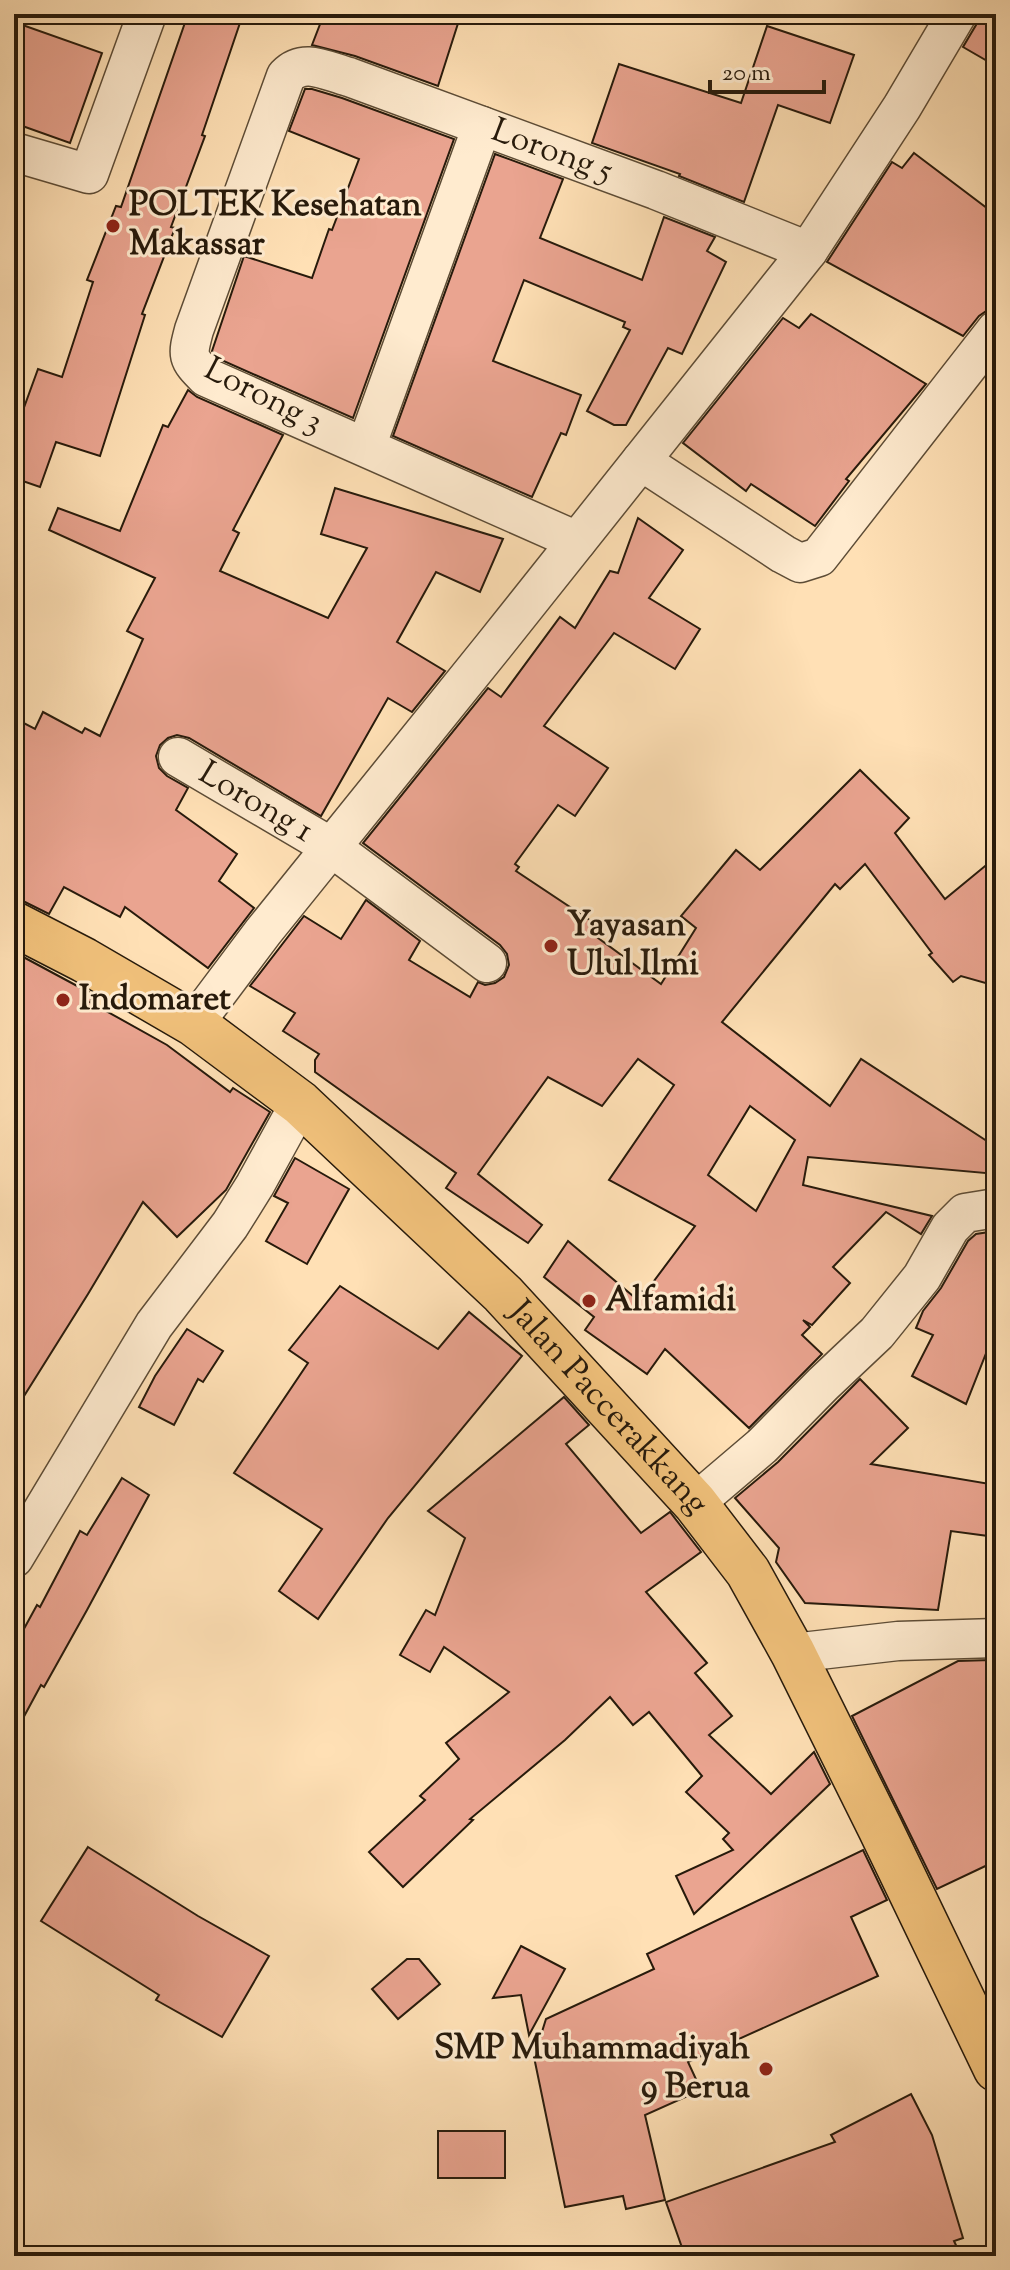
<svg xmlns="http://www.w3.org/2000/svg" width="1010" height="2270" viewBox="0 0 1010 2270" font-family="'Sorts Mill Goudy',serif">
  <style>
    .building { fill: #eaa490; stroke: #271a0b; stroke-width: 2; fill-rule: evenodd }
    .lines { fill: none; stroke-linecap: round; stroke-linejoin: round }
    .minor-casing { stroke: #5d4c36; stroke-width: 41 }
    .major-casing { stroke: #271a0b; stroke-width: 47 }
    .minor { stroke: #ffebcf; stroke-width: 38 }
    .major { stroke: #f0c07a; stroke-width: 44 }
    .poi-dot { fill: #8f2418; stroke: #ffebcf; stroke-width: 3 }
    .labels { text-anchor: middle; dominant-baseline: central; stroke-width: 6; stroke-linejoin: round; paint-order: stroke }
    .street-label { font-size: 34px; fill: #271a0b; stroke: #ffebcf }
    .poi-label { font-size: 34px; font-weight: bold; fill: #271a0b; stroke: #ffebcf; text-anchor: start }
  </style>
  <rect width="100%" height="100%" fill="#ffe0b5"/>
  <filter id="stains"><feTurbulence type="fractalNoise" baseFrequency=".0025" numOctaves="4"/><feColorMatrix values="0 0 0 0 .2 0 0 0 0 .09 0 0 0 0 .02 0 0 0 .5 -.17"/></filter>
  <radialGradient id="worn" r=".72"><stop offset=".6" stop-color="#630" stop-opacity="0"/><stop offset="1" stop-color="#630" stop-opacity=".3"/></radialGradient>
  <g class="building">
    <path d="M 188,14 L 243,14 L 202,135 L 205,136 L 171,227 L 175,228 L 142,314 L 145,315 L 100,456 L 56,442 L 40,487 L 14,478 L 14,435 L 38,369 L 62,377 L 93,282 L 87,280 L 116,206 L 121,207 Z"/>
    <path d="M 324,14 L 461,14 L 438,86 L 355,56 L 312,45 Z"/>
    <path d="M 979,14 L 996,14 L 996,66 L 963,47 L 976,25 Z"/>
    <path d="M 14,22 L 102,53 L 70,143 L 14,123 Z"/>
    <path d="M 767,26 L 854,55 L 830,123 L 778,105 L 744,202 L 679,176 L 680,174 L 592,143 L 619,64 L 741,103 Z"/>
    <path d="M 305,89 L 312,89 L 342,98 L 454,139 L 353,418 L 219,359 L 212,351 L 244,256 L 312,278 L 329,229 L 332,230 L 359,159 L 289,131 Z"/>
    <path d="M 914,153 L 996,215 L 996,296 L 989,309 L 979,316 L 963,336 L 827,262 L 892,162 L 902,168 Z"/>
    <path d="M 495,154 L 563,179 L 540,238 L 642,280 L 664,217 L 715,237 L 707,251 L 726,262 L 682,354 L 668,348 L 626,425 L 614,425 L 587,411 L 630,330 L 623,327 L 625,322 L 524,280 L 493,361 L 581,395 L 566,435 L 561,433 L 532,497 L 393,436 Z"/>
    <path d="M 811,314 L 926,384 L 846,479 L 849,481 L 815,526 L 751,484 L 746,491 L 683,443 L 783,318 L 799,328 Z"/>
    <path d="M 188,390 L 197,397 L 283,435 L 233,530 L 239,533 L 220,571 L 328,618 L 367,548 L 321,534 L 335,488 L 503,539 L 480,592 L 436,572 L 397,642 L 445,671 L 412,712 L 388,698 L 321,816 L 189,738 L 177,735 L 168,738 L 160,745 L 156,756 L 159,768 L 167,776 L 188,788 L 176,810 L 237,854 L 219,881 L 254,908 L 208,968 L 125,907 L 120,917 L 64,887 L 49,914 L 25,902 L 14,899 L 14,718 L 35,729 L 43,712 L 82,733 L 85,728 L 100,736 L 143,639 L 127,631 L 155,578 L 49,530 L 58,508 L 120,531 L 163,425 L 168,427 Z"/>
    <path d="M 638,518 L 683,550 L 649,598 L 700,629 L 675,669 L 614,633 L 544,726 L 608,768 L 575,816 L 558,805 L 515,864 L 519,867 L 516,871 L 600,927 L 594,935 L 661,984 L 696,928 L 681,916 L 736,850 L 760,870 L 860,770 L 909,818 L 895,833 L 945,899 L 996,857 L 996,986 L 961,976 L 953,982 L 929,955 L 932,953 L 865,864 L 840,889 L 835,884 L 722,1022 L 830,1106 L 861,1059 L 996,1147 L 996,1174 L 808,1157 L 803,1185 L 932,1216 L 921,1234 L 886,1212 L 833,1267 L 850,1283 L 812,1325 L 803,1320 L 810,1327 L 802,1335 L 822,1354 L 749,1428 L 665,1349 L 647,1374 L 585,1330 L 594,1317 L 544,1277 L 568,1241 L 633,1296 L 638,1289 L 645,1293 L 695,1226 L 609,1180 L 674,1085 L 638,1059 L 602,1106 L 548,1077 L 478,1174 L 542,1225 L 528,1243 L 446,1188 L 456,1173 L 315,1072 L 315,1060 L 319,1054 L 283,1031 L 295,1013 L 250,986 L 304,916 L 341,939 L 366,900 L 420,941 L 409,960 L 470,997 L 478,982 L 485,985 L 495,983 L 504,977 L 509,965 L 507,954 L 500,945 L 363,843 L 488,688 L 501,697 L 560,617 L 575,628 L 610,571 L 618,573 ZM 750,1106 L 795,1140 L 756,1211 L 708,1175 Z"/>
    <path d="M 14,952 L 94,995 L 90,1002 L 167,1045 L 230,1092 L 233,1088 L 270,1112 L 226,1190 L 177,1237 L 143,1202 L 88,1294 L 14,1412 Z"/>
    <path d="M 295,1158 L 349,1189 L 307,1264 L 266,1241 L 288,1203 L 274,1196 Z"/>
    <path d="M 996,1231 L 996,1328 L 966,1404 L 912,1376 L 933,1335 L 916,1328 L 923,1311 L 941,1288 L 968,1241 L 976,1234 Z"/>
    <path d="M 340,1286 L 438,1349 L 469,1312 L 522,1356 L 388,1518 L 318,1619 L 279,1591 L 322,1529 L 234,1473 L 308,1363 L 289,1350 Z"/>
    <path d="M 187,1329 L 223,1351 L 203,1382 L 198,1379 L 174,1425 L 139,1407 L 155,1376 Z"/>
    <path d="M 860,1379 L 908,1428 L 871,1464 L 996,1485 L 996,1537 L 951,1531 L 938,1610 L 805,1603 L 776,1562 L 779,1548 L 735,1498 L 778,1462 Z"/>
    <path d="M 564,1397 L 589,1425 L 566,1444 L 641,1533 L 670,1512 L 701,1552 L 646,1592 L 707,1663 L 695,1673 L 732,1716 L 709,1735 L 771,1794 L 814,1752 L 830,1784 L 694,1914 L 676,1876 L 733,1850 L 723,1839 L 729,1833 L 686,1792 L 702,1776 L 649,1712 L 633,1725 L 610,1697 L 565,1740 L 470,1819 L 473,1820 L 403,1887 L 369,1852 L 425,1800 L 420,1796 L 459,1759 L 446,1743 L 509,1692 L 444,1647 L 430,1672 L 400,1655 L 426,1610 L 435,1615 L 465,1538 L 428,1511 Z"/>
    <path d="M 122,1478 L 149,1495 L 87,1610 L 44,1687 L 41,1685 L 14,1735 L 14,1647 L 37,1605 L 40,1607 L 80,1531 L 87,1535 Z"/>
    <path d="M 991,1660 L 996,1670 L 996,1861 L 937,1889 L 852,1716 L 958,1661 Z"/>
    <path d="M 88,1847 L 198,1916 L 269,1956 L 222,2037 L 156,2000 L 159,1995 L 41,1921 Z"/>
    <path d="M 863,1850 L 887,1900 L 851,1917 L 878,1976 L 688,2062 L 701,2090 L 645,2115 L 665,2200 L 626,2209 L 623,2196 L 565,2207 L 534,2057 L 546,2019 L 654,1969 L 647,1954 Z"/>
    <path d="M 521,1946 L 565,1969 L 529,2035 L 521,1995 L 493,1998 Z"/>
    <path d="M 407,1959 L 419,1959 L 440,1984 L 398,2019 L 372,1989 Z"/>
    <path d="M 911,2094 L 932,2135 L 963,2238 L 954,2241 L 961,2256 L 685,2256 L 666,2202 L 835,2142 L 831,2135 Z"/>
    <rect x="438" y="2131" width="67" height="47"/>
  </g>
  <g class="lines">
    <defs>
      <g id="minor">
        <path d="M 14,152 L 89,174 L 147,14"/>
        <path d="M 366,447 L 482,126"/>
        <path d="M 641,461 L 783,554 L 800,563 L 819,557 L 996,330"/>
        <path id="s1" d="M 577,541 L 206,377 C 187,358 187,356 194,330 L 286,76 C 304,57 326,71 349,77 L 656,190 L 808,251"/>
        <path id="s2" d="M 178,757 L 331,847 L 487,963"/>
        <path d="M 194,1024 L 263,932 L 492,648 L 808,251 L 902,107 L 957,14"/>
        <path d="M 695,1503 L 762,1446 L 823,1384 L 877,1333 L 922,1277 L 950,1228 L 965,1213 L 996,1208"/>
        <path d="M 14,1558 L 154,1325 L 230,1225 L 255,1185 L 300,1103"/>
        <path d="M 793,1653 L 898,1641 L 996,1638"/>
      </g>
      <g id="major">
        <path id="s3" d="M 14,924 L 84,960 L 194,1024 L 300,1103 L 503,1294 L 695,1503 L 748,1572 L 793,1653 L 880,1828 L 996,2069"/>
      </g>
    </defs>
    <use href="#minor" class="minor-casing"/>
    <use href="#major" class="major-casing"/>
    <use href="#minor" class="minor"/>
    <use href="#major" class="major"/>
  </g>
  <g class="poi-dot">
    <circle cx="113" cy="226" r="8"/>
    <circle cx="551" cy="946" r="8"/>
    <circle cx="63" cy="1000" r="8"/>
    <circle cx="589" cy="1301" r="8"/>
    <circle cx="766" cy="2069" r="8"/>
  </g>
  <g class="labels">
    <g class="street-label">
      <text stroke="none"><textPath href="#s1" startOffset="1012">Lorong 5</textPath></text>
      <text transform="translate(263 397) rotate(27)">Lorong 3</text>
      <text stroke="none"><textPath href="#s2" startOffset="90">Lorong 1</textPath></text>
      <text stroke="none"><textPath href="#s3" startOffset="772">Jalan Paccerakkang</textPath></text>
    </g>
    <g class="poi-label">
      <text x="129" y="206">POLTEK Kesehatan<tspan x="129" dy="39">Makassar</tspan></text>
      <text x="567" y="926">Yayasan<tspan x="567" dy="39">Ulul Ilmi</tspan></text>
      <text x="79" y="1000">Indomaret</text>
      <text x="605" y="1301">Alfamidi</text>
      <text x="750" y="2049" text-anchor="end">SMP Muhammadiyah<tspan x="750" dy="39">9 Berua</tspan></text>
    </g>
  </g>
  <rect width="1010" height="2270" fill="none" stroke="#ffe0b5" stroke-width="48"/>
  <rect x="16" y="16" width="978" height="2238" fill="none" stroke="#271a0b" stroke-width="4"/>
  <rect x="24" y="24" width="962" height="2222" fill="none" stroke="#271a0b" stroke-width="2"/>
  <path d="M710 80v12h114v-12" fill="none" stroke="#271a0b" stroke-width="4"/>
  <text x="722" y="80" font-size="24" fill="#271a0b" stroke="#ffebcf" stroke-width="6" paint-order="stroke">20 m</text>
  <rect width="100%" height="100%" filter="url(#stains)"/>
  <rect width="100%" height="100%" fill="url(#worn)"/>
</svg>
